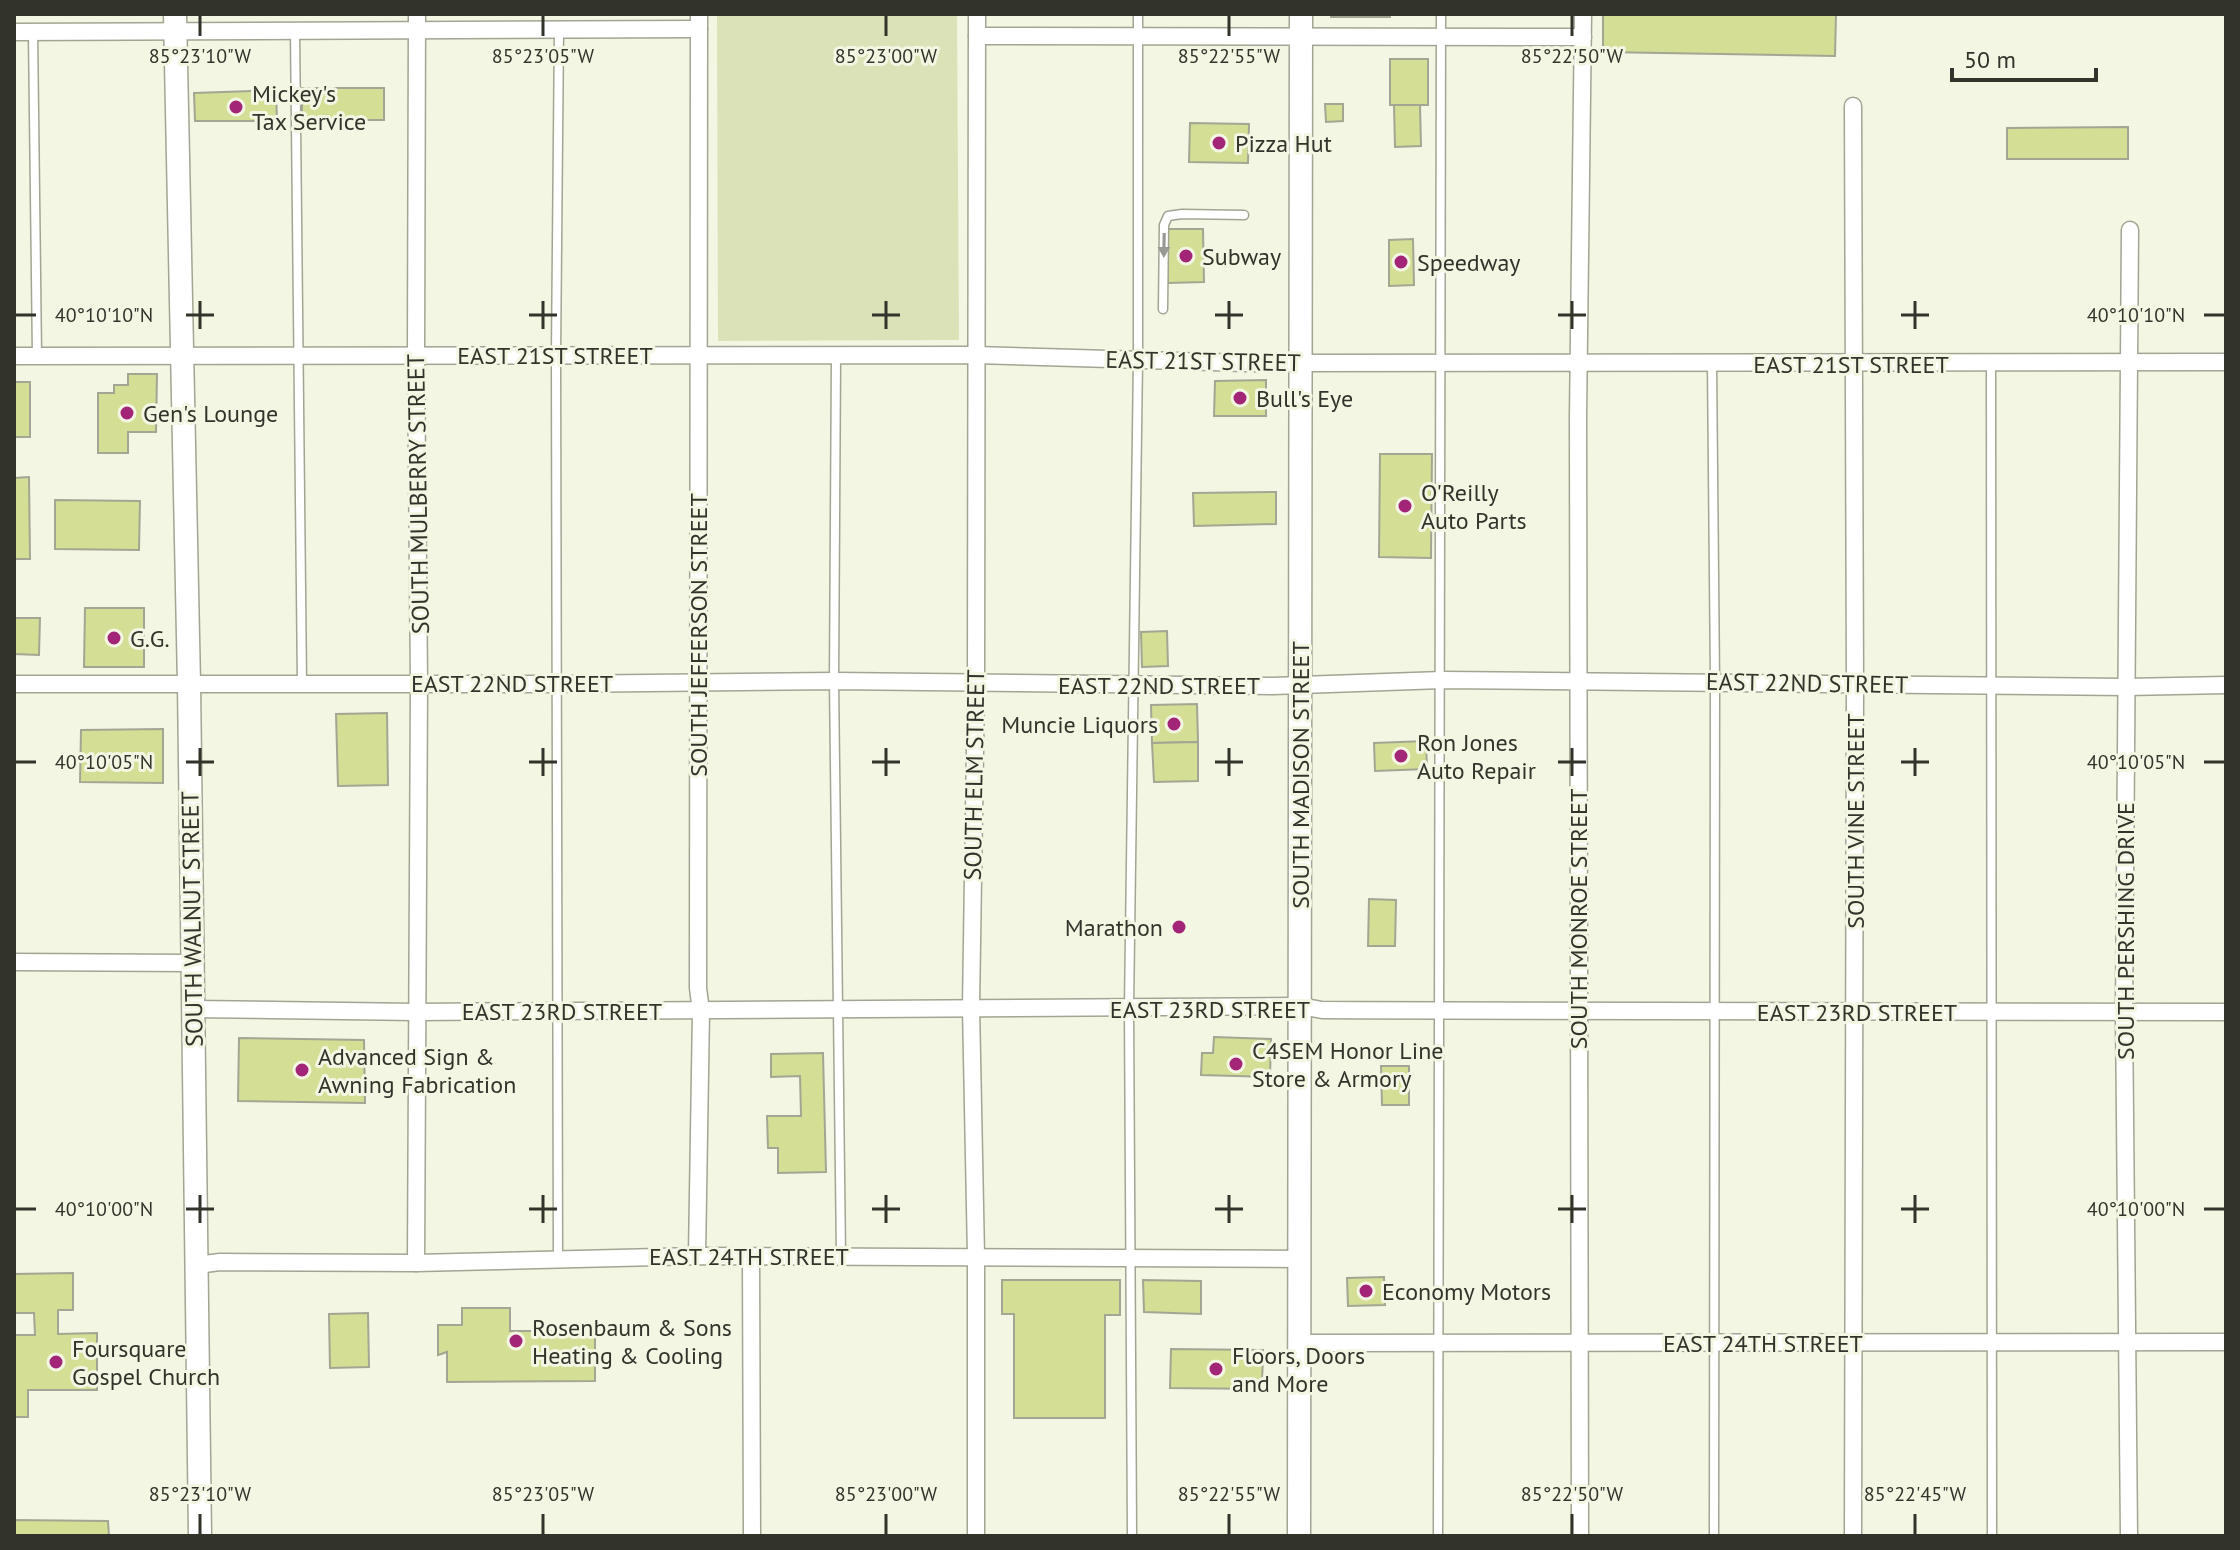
<svg xmlns="http://www.w3.org/2000/svg" width="2240" height="1550" viewBox="0 0 2240 1550" font-family="'PT Sans',sans-serif">
  <style>
    .green { fill: #dce2b7 }
    .building { fill: #d5de95; stroke: #a3a693; stroke-width: 2 }
    .lines { fill: none; stroke-linecap: round; stroke-linejoin: round }
    .lane-casing { stroke: #a2a593; stroke-width: 11 }
    .street-casing { stroke: #a2a593; stroke-width: 19 }
    .secondary-casing { stroke: #a2a593; stroke-width: 25 }
    .lane { stroke: #fff; stroke-width: 8 }
    .street { stroke: #fff; stroke-width: 16 }
    .secondary { stroke: #fff; stroke-width: 22 }
    .oneway { fill: #989995 }
    .ticks { fill: none; stroke: #32332b; stroke-width: 3 }
    .poi-dot { fill: #a32578; stroke: #f3f6e2; stroke-width: 3 }
    .labels { text-anchor: middle; dominant-baseline: central; stroke-width: 6; stroke-linejoin: round; paint-order: stroke }
    .poi-label { font-size: 24px; fill: #32332b; stroke: #f3f6e2; text-anchor: start }
    .street-label { font-size: 24px; fill: #32332b; stroke: #f3f6e2 }
    .ticks-label { font-size: 20px; text-anchor: middle; fill: #32332b; stroke: #f3f6e2; stroke-width: 6; stroke-linejoin: round; paint-order: stroke }
  </style>
  <rect width="100%" height="100%" fill="#f3f6e2"/>
  <path class="green" d="M 717,14 L 957,14 L 959,340 L 718,341 Z"/>
  <g class="building">
    <rect x="1331" y="14" width="59" height="3"/>
    <path d="M 1603,14 L 1836,14 L 1835,56 L 1603,52 Z"/>
    <rect x="1390" y="59" width="38" height="46"/>
    <rect x="302" y="88" width="82" height="32"/>
    <path d="M 252,91 L 276,91 L 277,121 L 195,121 L 194,93 Z"/>
    <path d="M 1325,104 L 1343,104 L 1343,121 L 1326,122 Z"/>
    <path d="M 1394,105 L 1420,105 L 1421,146 L 1395,147 Z"/>
    <path d="M 1190,123 L 1249,124 L 1248,163 L 1189,162 Z"/>
    <path d="M 2128,127 L 2128,159 L 2007,159 L 2007,128 Z"/>
    <path d="M 1168,229 L 1203,229 L 1204,282 L 1168,283 Z"/>
    <path d="M 1413,239 L 1414,285 L 1389,286 L 1389,240 Z"/>
    <path d="M 128,374 L 157,374 L 156,432 L 128,432 L 128,453 L 98,453 L 98,393 L 114,393 L 114,385 L 128,385 Z"/>
    <path d="M 1266,380 L 1266,416 L 1214,416 L 1215,381 Z"/>
    <rect x="14" y="382" width="16" height="55"/>
    <path d="M 1380,454 L 1432,454 L 1431,558 L 1379,557 Z"/>
    <path d="M 29,477 L 30,559 L 14,559 L 14,478 Z"/>
    <path d="M 1276,492 L 1276,524 L 1194,526 L 1193,493 Z"/>
    <path d="M 55,500 L 140,501 L 139,550 L 55,549 Z"/>
    <path d="M 85,608 L 144,608 L 144,667 L 84,667 Z"/>
    <path d="M 14,618 L 40,618 L 39,655 L 14,654 Z"/>
    <path d="M 1167,631 L 1168,666 L 1142,667 L 1141,632 Z"/>
    <path d="M 1197,704 L 1198,742 L 1152,743 L 1151,705 Z"/>
    <path d="M 387,713 L 388,785 L 338,786 L 336,714 Z"/>
    <path d="M 163,729 L 163,783 L 80,782 L 81,730 Z"/>
    <path d="M 1426,741 L 1427,769 L 1375,771 L 1374,743 Z"/>
    <path d="M 1198,742 L 1198,781 L 1154,782 L 1152,743 Z"/>
    <path d="M 1369,899 L 1396,900 L 1395,946 L 1368,946 Z"/>
    <path d="M 1214,1037 L 1271,1039 L 1270,1077 L 1201,1075 L 1202,1053 L 1213,1053 Z"/>
    <path d="M 239,1038 L 364,1040 L 365,1103 L 238,1101 Z"/>
    <path d="M 823,1053 L 826,1172 L 778,1173 L 778,1148 L 768,1148 L 767,1116 L 801,1116 L 800,1076 L 771,1077 L 771,1054 Z"/>
    <path d="M 1381,1066 L 1409,1066 L 1409,1105 L 1382,1105 Z"/>
    <path d="M 73,1273 L 73,1310 L 58,1310 L 58,1334 L 97,1333 L 97,1390 L 28,1390 L 28,1417 L 14,1417 L 14,1335 L 35,1335 L 34,1313 L 14,1313 L 14,1274 Z"/>
    <path d="M 1384,1277 L 1385,1305 L 1348,1306 L 1347,1278 Z"/>
    <path d="M 1002,1280 L 1120,1280 L 1120,1315 L 1105,1315 L 1105,1418 L 1014,1418 L 1014,1314 L 1002,1314 Z"/>
    <path d="M 1143,1280 L 1201,1281 L 1201,1314 L 1144,1312 Z"/>
    <path d="M 462,1308 L 510,1308 L 510,1331 L 595,1331 L 595,1381 L 447,1382 L 447,1352 L 438,1355 L 438,1325 L 462,1325 Z"/>
    <path d="M 368,1313 L 369,1367 L 330,1368 L 329,1314 Z"/>
    <path d="M 1171,1349 L 1263,1350 L 1262,1389 L 1170,1388 Z"/>
    <path d="M 14,1520 L 108,1521 L 109,1536 L 14,1536 Z"/>
  </g>
  <g class="lines">
    <defs>
      <g id="lane">
        <path d="M 295,31 L 302,684"/>
        <path d="M 33,32 L 37,356"/>
        <path d="M 1163,309 L 1164,225 L 1168,216 L 1182,214 L 1244,215"/>
        <path d="M 836,356 L 834,681 L 841,1256"/>
        <path d="M 1991,363 L 1992,1536"/>
        <path d="M 1712,364 L 1715,681 L 1714,1536"/>
        <path d="M 558,1258 L 556,355 L 559,29"/>
        <path d="M 1132,1536 L 1129,1008 L 1138,360 L 1138,14"/>
        <path d="M 1438,1536 L 1441,14"/>
      </g>
      <g id="street">
        <path d="M 14,32 L 699,29"/>
        <path d="M 977,36 L 1583,37"/>
        <path d="M 1853,106 L 1855,685 L 1853,1536"/>
        <path d="M 14,356 L 976,355 L 1245,363 L 2226,362"/>
        <path d="M 14,684 L 556,684 L 834,681 L 1273,686 L 1442,680 L 2126,687 L 2226,685"/>
        <path d="M 14,962 L 191,963"/>
        <path d="M 193,1009 L 416,1012 L 1300,1006 L 1322,1010 C 1623,1013 1924,1011 2226,1012"/>
        <path d="M 697,1256 L 701,1011 L 698,988 L 699,14"/>
        <path d="M 751,1256 L 752,1536"/>
        <path d="M 416,1263 L 419,683 L 416,355 L 417,14"/>
        <path d="M 197,1265 L 220,1262 L 416,1263 L 697,1256 L 1301,1259"/>
        <path d="M 1300,1343 L 2226,1342"/>
        <path d="M 976,1536 L 976,1256 L 971,1007 L 976,684 L 977,14"/>
        <path d="M 1580,1536 L 1578,417 L 1583,14"/>
        <path d="M 2129,1536 L 2124,1012 L 2130,230"/>
      </g>
      <g id="secondary">
        <path d="M 175,14 L 189,684 L 200,1536"/>
        <path d="M 1299,1536 L 1301,14"/>
      </g>
    </defs>
    <use href="#lane" class="lane-casing"/>
    <use href="#street" class="street-casing"/>
    <use href="#secondary" class="secondary-casing"/>
    <use href="#lane" class="lane"/>
    <use href="#street" class="street"/>
    <use href="#secondary" class="secondary"/>
  </g>
  <defs><path id="oneway-solid" d="M-6-.8H1V-3.2L6.5 0L1 3.2V.8H-6Z" transform="scale(2)"/></defs>
  <use class="oneway" href="#oneway-solid" transform="translate(1164 245) rotate(91)"/>
  <path class="ticks" d="M 200,16 L 200,36M 543,16 L 543,36M 886,16 L 886,36M 1229,16 L 1229,36M 1572,16 L 1572,36M 200,301 L 200,329M 543,301 L 543,329M 886,301 L 886,329M 1229,301 L 1229,329M 1572,301 L 1572,329M 1915,301 L 1915,329M 16,315 L 36,315M 186,315 L 214,315M 529,315 L 557,315M 872,315 L 900,315M 1215,315 L 1243,315M 1558,315 L 1586,315M 1901,315 L 1929,315M 2204,315 L 2224,315M 200,748 L 200,776M 543,748 L 543,776M 886,748 L 886,776M 1229,748 L 1229,776M 1572,748 L 1572,776M 1915,748 L 1915,776M 16,762 L 36,762M 186,762 L 214,762M 529,762 L 557,762M 872,762 L 900,762M 1215,762 L 1243,762M 1558,762 L 1586,762M 1901,762 L 1929,762M 2204,762 L 2224,762M 200,1195 L 200,1223M 543,1195 L 543,1223M 886,1195 L 886,1223M 1229,1195 L 1229,1223M 1572,1195 L 1572,1223M 1915,1195 L 1915,1223M 16,1209 L 36,1209M 186,1209 L 214,1209M 529,1209 L 557,1209M 872,1209 L 900,1209M 1215,1209 L 1243,1209M 1558,1209 L 1586,1209M 1901,1209 L 1929,1209M 2204,1209 L 2224,1209M 200,1514 L 200,1534M 543,1514 L 543,1534M 886,1514 L 886,1534M 1229,1514 L 1229,1534M 1572,1514 L 1572,1534M 1915,1514 L 1915,1534"/>
  <g class="poi-dot">
    <circle cx="236" cy="107" r="8"/>
    <circle cx="1219" cy="143" r="8"/>
    <circle cx="1186" cy="256" r="8"/>
    <circle cx="1401" cy="262" r="8"/>
    <circle cx="1240" cy="398" r="8"/>
    <circle cx="127" cy="413" r="8"/>
    <circle cx="1405" cy="506" r="8"/>
    <circle cx="114" cy="638" r="8"/>
    <circle cx="1174" cy="724" r="8"/>
    <circle cx="1401" cy="756" r="8"/>
    <circle cx="1179" cy="927" r="8"/>
    <circle cx="1236" cy="1064" r="8"/>
    <circle cx="302" cy="1070" r="8"/>
    <circle cx="1366" cy="1291" r="8"/>
    <circle cx="516" cy="1341" r="8"/>
    <circle cx="56" cy="1362" r="8"/>
    <circle cx="1216" cy="1369" r="8"/>
  </g>
  <g class="labels">
    <g class="poi-label">
      <text x="252" y="93">Mickey's<tspan x="252" dy="28">Tax Service</tspan></text>
      <text x="1235" y="143">Pizza Hut</text>
      <text x="1202" y="256">Subway</text>
      <text x="1417" y="262">Speedway</text>
      <text x="1256" y="398">Bull's Eye</text>
      <text x="143" y="413">Gen's Lounge</text>
      <text x="1421" y="492">O'Reilly<tspan x="1421" dy="28">Auto Parts</tspan></text>
      <text x="130" y="638">G.G.</text>
      <text x="1158" y="724" text-anchor="end">Muncie Liquors</text>
      <text x="1417" y="742">Ron Jones<tspan x="1417" dy="28">Auto Repair</tspan></text>
      <text x="1163" y="927" text-anchor="end">Marathon</text>
      <text x="1252" y="1050">C4SEM Honor Line<tspan x="1252" dy="28">Store &amp; Armory</tspan></text>
      <text x="318" y="1056">Advanced Sign &amp;<tspan x="318" dy="28">Awning Fabrication</tspan></text>
      <text x="1382" y="1291">Economy Motors</text>
      <text x="532" y="1327">Rosenbaum &amp; Sons<tspan x="532" dy="28">Heating &amp; Cooling</tspan></text>
      <text x="72" y="1348">Foursquare<tspan x="72" dy="28">Gospel Church</tspan></text>
      <text x="1232" y="1355">Floors, Doors<tspan x="1232" dy="28">and More</tspan></text>
    </g>
    <g class="street-label">
      <text x="555" y="355">EAST 21ST STREET</text>
      <text transform="translate(1203 361) rotate(1)">EAST 21ST STREET</text>
      <text x="1851" y="364">EAST 21ST STREET</text>
      <text transform="translate(418 494) rotate(-91)">SOUTH MULBERRY STREET</text>
      <text transform="translate(698 635) rotate(-90)">SOUTH JEFFERSON STREET</text>
      <text x="512" y="683">EAST 22ND STREET</text>
      <text transform="translate(1807 683) rotate(1)">EAST 22ND STREET</text>
      <text x="1159" y="685">EAST 22ND STREET</text>
      <text transform="translate(974 775) rotate(-89)">SOUTH ELM STREET</text>
      <text transform="translate(1300 775) rotate(-90)">SOUTH MADISON STREET</text>
      <text transform="translate(1855 821) rotate(-90)">SOUTH VINE STREET</text>
      <text transform="translate(192 919) rotate(-91)">SOUTH WALNUT STREET</text>
      <text transform="translate(1578 919) rotate(-90)">SOUTH MONROE STREET</text>
      <text transform="translate(2125 931) rotate(-90)">SOUTH PERSHING DRIVE</text>
      <text x="1210" y="1009">EAST 23RD STREET</text>
      <text x="562" y="1011">EAST 23RD STREET</text>
      <text x="1857" y="1012">EAST 23RD STREET</text>
      <text x="749" y="1256">EAST 24TH STREET</text>
      <text x="1763" y="1343">EAST 24TH STREET</text>
    </g>
  </g>
  <g class="ticks-label">
    <text x="200" y="63">85°23'10"W</text>
    <text x="543" y="63">85°23'05"W</text>
    <text x="886" y="63">85°23'00"W</text>
    <text x="1229" y="63">85°22'55"W</text>
    <text x="1572" y="63">85°22'50"W</text>
    <text x="104" y="322">40°10'10"N</text>
    <text x="2136" y="322">40°10'10"N</text>
    <text x="104" y="769">40°10'05"N</text>
    <text x="2136" y="769">40°10'05"N</text>
    <text x="104" y="1216">40°10'00"N</text>
    <text x="2136" y="1216">40°10'00"N</text>
    <text x="200" y="1501">85°23'10"W</text>
    <text x="543" y="1501">85°23'05"W</text>
    <text x="886" y="1501">85°23'00"W</text>
    <text x="1229" y="1501">85°22'55"W</text>
    <text x="1572" y="1501">85°22'50"W</text>
    <text x="1915" y="1501">85°22'45"W</text>
  </g>
  <rect width="2240" height="1550" fill="none" stroke="#32332b" stroke-width="32"/>
  <path d="M1952 68v12h144v-12" fill="none" stroke="#32332b" stroke-width="4"/>
  <text x="1964" y="68" font-size="24" fill="#32332b" stroke="#f3f6e2" stroke-width="6" paint-order="stroke">50 m</text>
</svg>
